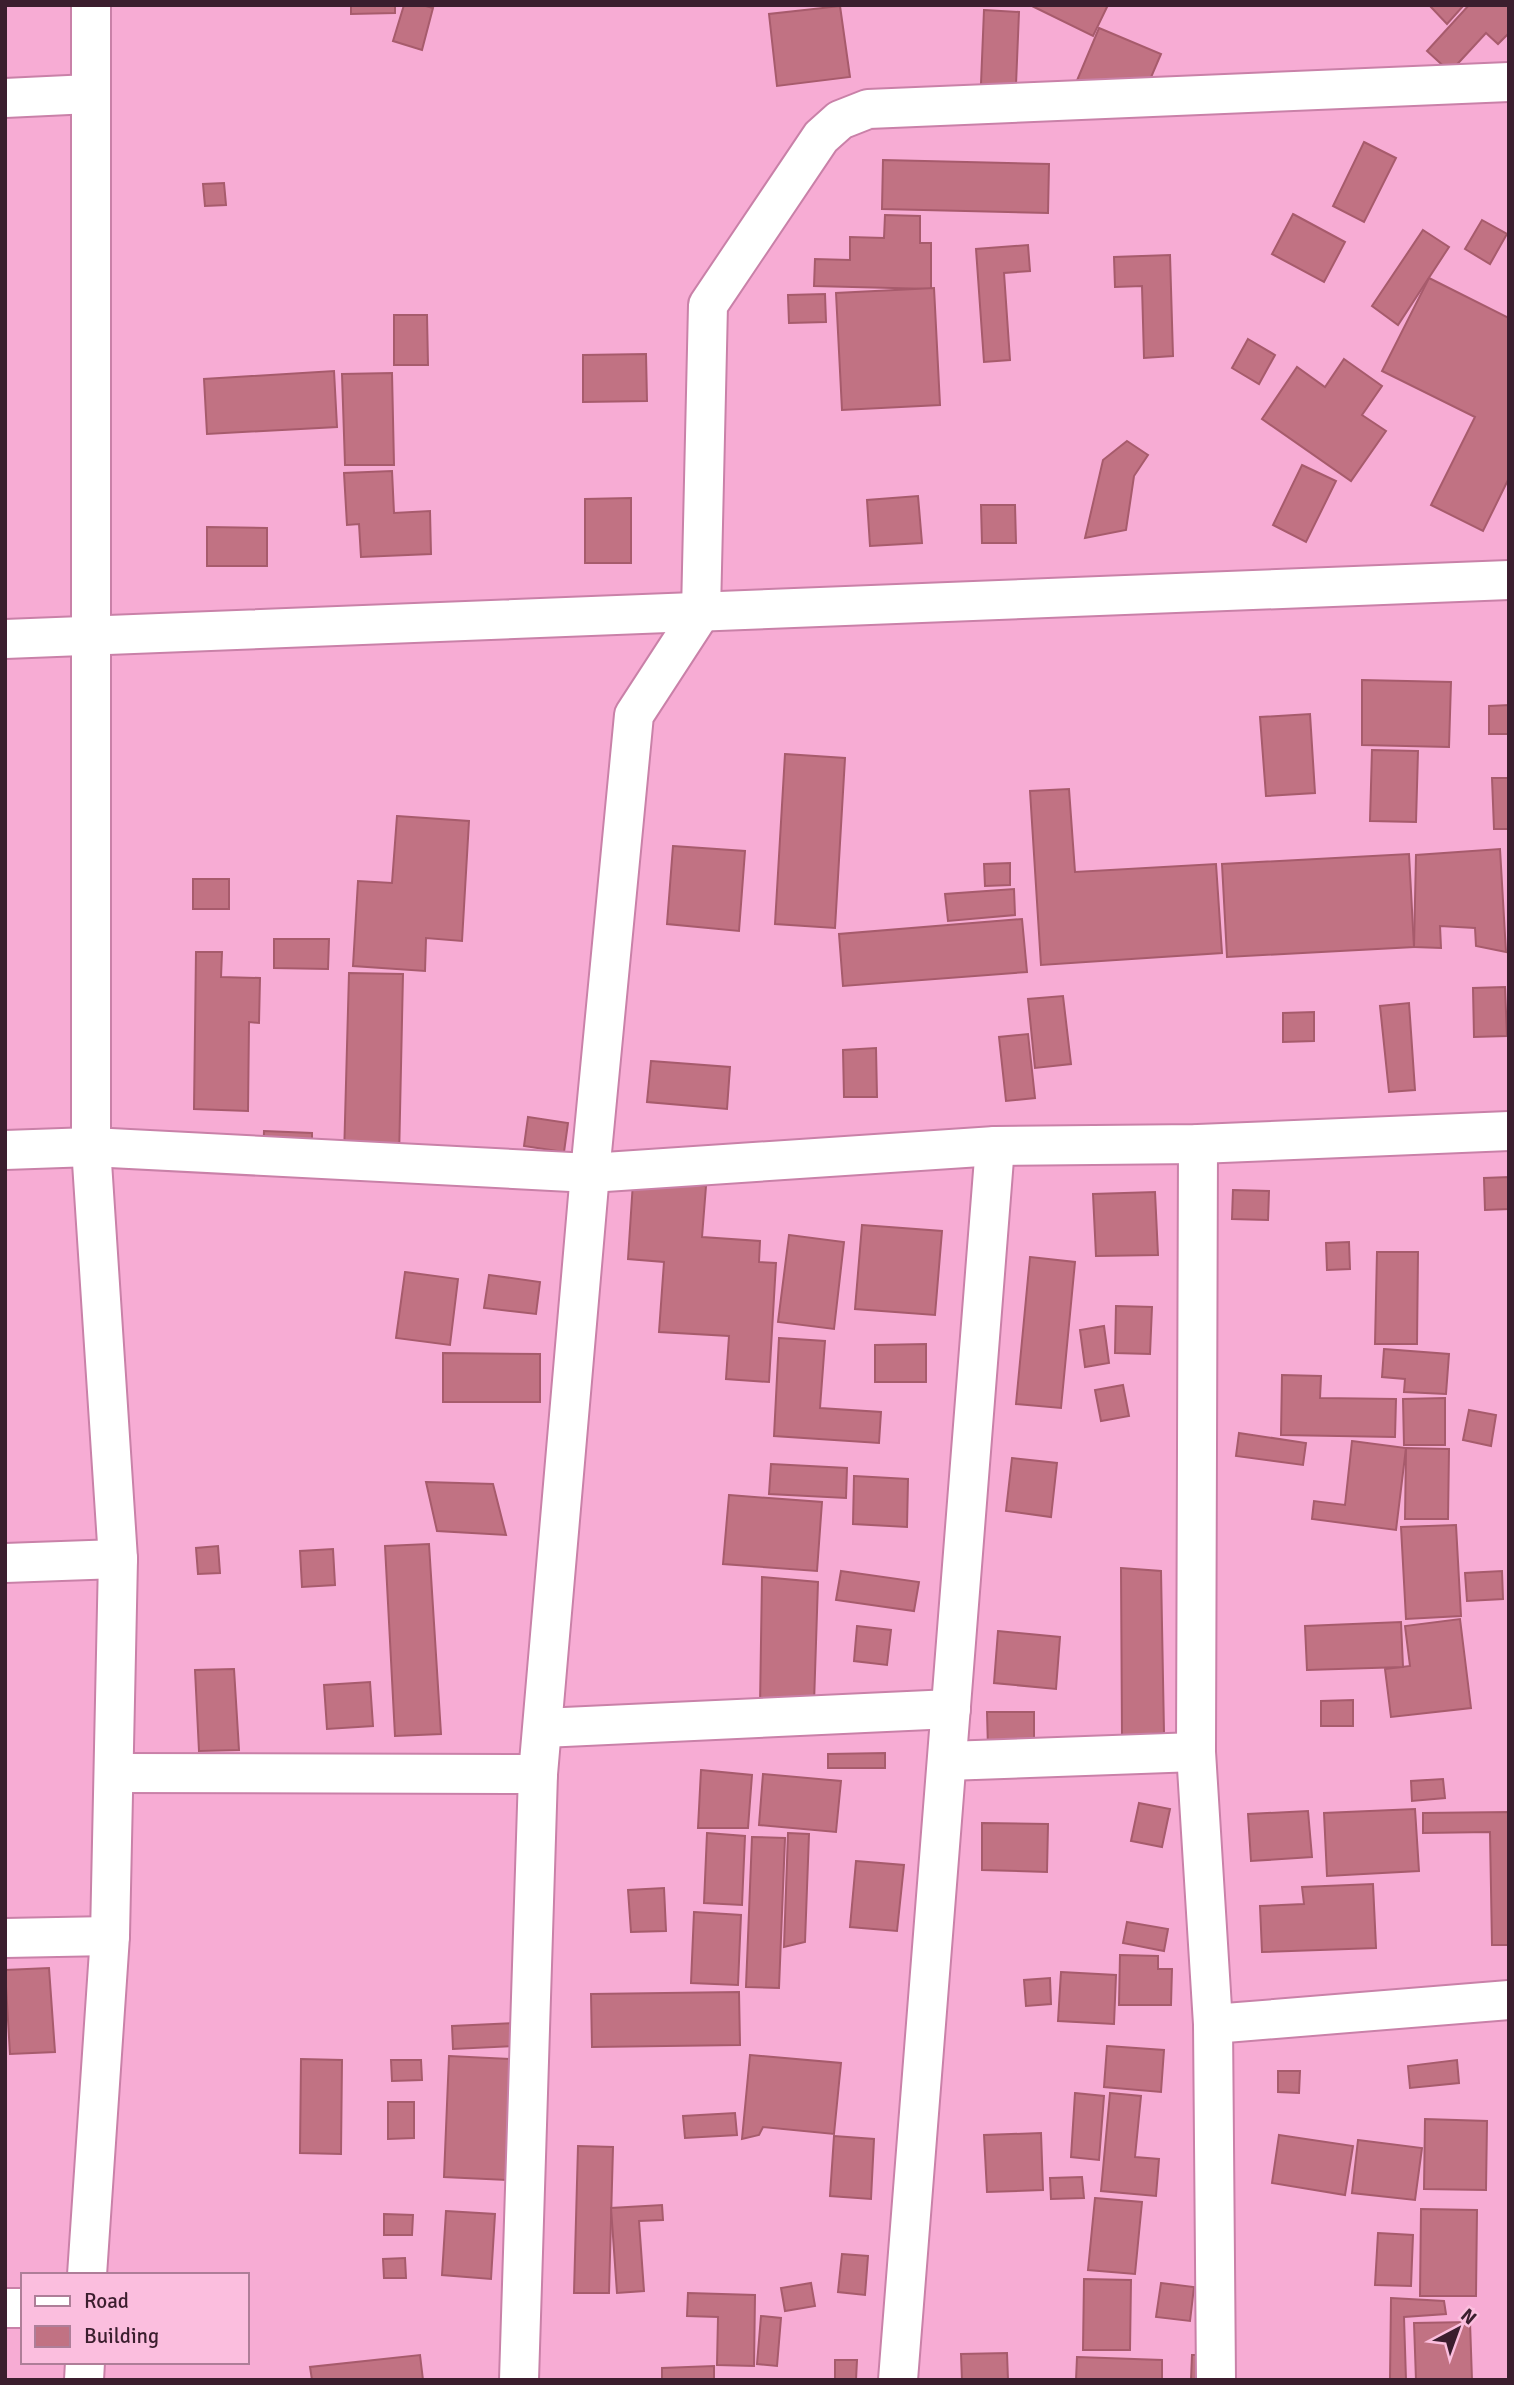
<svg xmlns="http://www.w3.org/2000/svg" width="1514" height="2385" viewBox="0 0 1514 2385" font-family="Signika,sans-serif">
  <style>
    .building { fill: #c17283; stroke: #a75b6c; stroke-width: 2 }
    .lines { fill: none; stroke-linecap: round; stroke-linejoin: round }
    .minor-casing { stroke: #c981a8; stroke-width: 42 }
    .tertiary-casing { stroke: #c981a8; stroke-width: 42 }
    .minor { stroke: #fff; stroke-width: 38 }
    .tertiary { stroke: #fff; stroke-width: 38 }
  </style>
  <rect width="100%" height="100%" fill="#f7acd4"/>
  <g class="building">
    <path d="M 351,5 L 395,5 L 395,13 L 351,14 Z"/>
    <path d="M 404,5 L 422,5 L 433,8 L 422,50 L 393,41 Z"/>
    <path d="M 1030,5 L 1108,5 L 1093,36 Z"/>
    <path d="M 1429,5 L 1464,5 L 1447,24 Z"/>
    <path d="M 1469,5 L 1509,5 L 1509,33 L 1498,44 L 1486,33 L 1450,72 L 1427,51 Z"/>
    <path d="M 840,6 L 850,77 L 777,86 L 769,14 Z"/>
    <path d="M 984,10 L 1019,12 L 1016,85 L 981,84 Z"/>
    <path d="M 1099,28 L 1161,54 L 1134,117 L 1073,90 Z"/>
    <path d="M 1364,142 L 1396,158 L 1364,222 L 1333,206 Z"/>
    <path d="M 883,160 L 1049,164 L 1048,213 L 882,209 Z"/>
    <path d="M 224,183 L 226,205 L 205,206 L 203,184 Z"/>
    <path d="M 1293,214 L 1345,242 L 1324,282 L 1272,254 Z"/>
    <path d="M 885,215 L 920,216 L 920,243 L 931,243 L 931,289 L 814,286 L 815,259 L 850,260 L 850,237 L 884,238 Z"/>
    <path d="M 1482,220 L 1507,234 L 1490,264 L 1465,249 Z"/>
    <path d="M 1423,230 L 1449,247 L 1398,325 L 1372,306 Z"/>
    <path d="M 1028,245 L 1030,271 L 1004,273 L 1010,360 L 984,362 L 976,249 Z"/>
    <path d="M 1170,255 L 1173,356 L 1144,358 L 1142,286 L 1115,287 L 1114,257 Z"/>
    <path d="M 1429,278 L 1509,318 L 1509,478 L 1483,531 L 1431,505 L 1475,417 L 1382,371 Z"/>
    <path d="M 934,288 L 940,405 L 842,410 L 836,293 Z"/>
    <path d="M 825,294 L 826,322 L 789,323 L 788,295 Z"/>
    <path d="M 394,315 L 427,315 L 428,365 L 394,365 Z"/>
    <path d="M 1248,339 L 1275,355 L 1259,384 L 1232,368 Z"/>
    <path d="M 646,354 L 647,401 L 583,402 L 583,355 Z"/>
    <path d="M 1344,359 L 1382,386 L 1362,415 L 1386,431 L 1351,481 L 1262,419 L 1297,367 L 1325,387 Z"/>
    <path d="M 334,371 L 337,427 L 207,434 L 204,379 Z"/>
    <path d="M 392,373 L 394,465 L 345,465 L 342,374 Z"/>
    <path d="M 1127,441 L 1148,455 L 1134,476 L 1126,530 L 1085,538 L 1103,460 Z"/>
    <path d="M 1302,465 L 1336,481 L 1306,542 L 1273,525 Z"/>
    <path d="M 392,471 L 394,513 L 430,511 L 431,554 L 361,557 L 359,524 L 347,525 L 344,473 Z"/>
    <path d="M 918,496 L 922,543 L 870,546 L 867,500 Z"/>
    <path d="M 631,498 L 631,563 L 585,563 L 585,499 Z"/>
    <path d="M 981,505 L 1015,505 L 1016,543 L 982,543 Z"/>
    <path d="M 207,527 L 267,528 L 267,566 L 207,566 Z"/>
    <path d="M 1362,680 L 1451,682 L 1449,747 L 1362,745 Z"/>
    <path d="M 1509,705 L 1509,734 L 1489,734 L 1489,706 Z"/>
    <path d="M 1310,714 L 1315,793 L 1266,796 L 1260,717 Z"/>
    <path d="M 1372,750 L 1418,751 L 1416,822 L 1370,821 Z"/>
    <path d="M 785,754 L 845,758 L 835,928 L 775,924 Z"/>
    <path d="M 1492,778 L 1509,778 L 1509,829 L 1494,829 Z"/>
    <path d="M 1069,789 L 1075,872 L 1216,864 L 1222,953 L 1041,965 L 1030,791 Z"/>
    <path d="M 397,816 L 469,821 L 462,941 L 426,938 L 425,971 L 353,966 L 358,881 L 392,883 Z"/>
    <path d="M 673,846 L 745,851 L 739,931 L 667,924 Z"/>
    <path d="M 1500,849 L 1506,952 L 1476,946 L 1475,928 L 1440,926 L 1441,948 L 1414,947 L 1416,855 Z"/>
    <path d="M 1409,854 L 1414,947 L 1227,957 L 1222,864 Z"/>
    <path d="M 1010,863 L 1010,885 L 985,886 L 984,864 Z"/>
    <rect x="193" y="879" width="36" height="30"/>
    <path d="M 1014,889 L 1015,915 L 948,921 L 945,894 Z"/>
    <path d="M 1022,919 L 1027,972 L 843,986 L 839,934 Z"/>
    <path d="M 274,939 L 329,939 L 328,969 L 274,968 Z"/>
    <path d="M 196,952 L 222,952 L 221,977 L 260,978 L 259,1023 L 249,1022 L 248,1111 L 194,1109 Z"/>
    <path d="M 349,973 L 403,974 L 399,1159 L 344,1157 Z"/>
    <path d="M 1505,987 L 1507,1036 L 1474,1037 L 1473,988 Z"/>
    <path d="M 1063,996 L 1071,1064 L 1035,1068 L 1028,999 Z"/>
    <path d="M 1409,1003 L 1415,1090 L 1389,1092 L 1380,1006 Z"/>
    <path d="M 1314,1012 L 1314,1041 L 1283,1042 L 1283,1013 Z"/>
    <path d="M 1028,1034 L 1035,1098 L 1006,1101 L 999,1037 Z"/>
    <path d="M 876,1048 L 877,1097 L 844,1097 L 843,1050 Z"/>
    <path d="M 651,1061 L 730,1067 L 727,1109 L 647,1102 Z"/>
    <path d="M 528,1117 L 568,1123 L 564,1152 L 524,1146 Z"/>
    <path d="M 264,1131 L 312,1133 L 312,1168 L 263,1165 Z"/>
    <path d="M 1509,1177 L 1509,1209 L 1485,1210 L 1484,1178 Z"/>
    <path d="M 633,1182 L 706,1186 L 702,1237 L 760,1241 L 759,1262 L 776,1263 L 769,1382 L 726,1379 L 729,1336 L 659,1332 L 664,1262 L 628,1259 Z"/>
    <path d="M 1233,1190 L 1269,1191 L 1268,1220 L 1232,1219 Z"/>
    <path d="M 1155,1192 L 1158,1255 L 1096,1256 L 1093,1194 Z"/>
    <path d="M 862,1225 L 942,1231 L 935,1315 L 855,1309 Z"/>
    <path d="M 789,1235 L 844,1242 L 834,1329 L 778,1322 Z"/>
    <path d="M 1349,1242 L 1350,1269 L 1327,1270 L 1326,1243 Z"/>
    <path d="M 1377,1252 L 1418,1252 L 1417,1344 L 1375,1344 Z"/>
    <path d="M 1030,1257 L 1075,1262 L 1061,1408 L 1016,1404 Z"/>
    <path d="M 405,1272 L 458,1279 L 450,1345 L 396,1338 Z"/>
    <path d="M 489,1275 L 540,1282 L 536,1314 L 484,1308 Z"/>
    <path d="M 1116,1306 L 1152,1307 L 1150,1354 L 1115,1353 Z"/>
    <path d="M 1104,1326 L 1109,1363 L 1085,1367 L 1080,1330 Z"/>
    <path d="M 779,1338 L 825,1341 L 820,1408 L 881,1412 L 879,1443 L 774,1436 Z"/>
    <path d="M 926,1344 L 926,1382 L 875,1382 L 875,1345 Z"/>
    <path d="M 1384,1349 L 1449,1354 L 1446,1394 L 1404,1392 L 1405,1379 L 1382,1377 Z"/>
    <path d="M 443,1353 L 540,1354 L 540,1402 L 443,1402 Z"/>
    <path d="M 1282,1375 L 1321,1376 L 1320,1398 L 1396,1399 L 1395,1437 L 1281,1435 Z"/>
    <path d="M 1123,1385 L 1129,1416 L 1101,1421 L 1095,1390 Z"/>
    <path d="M 1445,1398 L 1445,1445 L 1404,1445 L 1403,1399 Z"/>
    <path d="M 1469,1410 L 1496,1415 L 1491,1446 L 1463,1440 Z"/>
    <path d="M 1239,1433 L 1306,1443 L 1303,1465 L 1236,1456 Z"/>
    <path d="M 1352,1441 L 1406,1448 L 1396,1530 L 1312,1519 L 1314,1501 L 1345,1505 Z"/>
    <path d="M 1406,1448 L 1449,1449 L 1448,1519 L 1405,1519 Z"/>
    <path d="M 1012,1458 L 1057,1463 L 1051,1517 L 1006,1511 Z"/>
    <path d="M 771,1464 L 847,1468 L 846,1498 L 769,1494 Z"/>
    <path d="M 854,1476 L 908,1479 L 907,1527 L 853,1524 Z"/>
    <path d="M 426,1482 L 493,1484 L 506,1535 L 437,1531 Z"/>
    <path d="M 729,1495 L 822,1502 L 817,1571 L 723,1564 Z"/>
    <path d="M 1456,1525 L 1461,1616 L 1406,1619 L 1401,1527 Z"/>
    <path d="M 429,1544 L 441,1734 L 395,1736 L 385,1546 Z"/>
    <path d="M 218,1546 L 220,1573 L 198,1574 L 196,1548 Z"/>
    <path d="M 333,1549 L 335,1585 L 302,1587 L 300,1551 Z"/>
    <path d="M 1121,1568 L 1161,1571 L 1164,1733 L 1122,1736 Z"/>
    <path d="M 841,1571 L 919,1582 L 914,1611 L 836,1600 Z"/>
    <path d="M 1502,1571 L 1503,1599 L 1467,1601 L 1465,1573 Z"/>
    <path d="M 762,1577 L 818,1582 L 814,1703 L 760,1707 Z"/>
    <path d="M 1460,1619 L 1471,1708 L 1391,1717 L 1385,1669 L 1410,1666 L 1405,1626 Z"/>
    <path d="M 1401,1622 L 1403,1667 L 1307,1670 L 1305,1626 Z"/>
    <path d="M 857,1626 L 891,1630 L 887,1665 L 854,1661 Z"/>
    <path d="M 998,1631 L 1060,1637 L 1056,1689 L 994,1683 Z"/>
    <path d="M 234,1669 L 239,1750 L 199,1751 L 195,1670 Z"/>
    <path d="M 370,1682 L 373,1726 L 327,1729 L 324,1685 Z"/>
    <path d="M 1353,1700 L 1353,1726 L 1321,1726 L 1321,1701 Z"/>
    <path d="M 987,1712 L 1034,1712 L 1034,1748 L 988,1748 Z"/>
    <path d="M 885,1753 L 885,1768 L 828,1768 L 828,1754 Z"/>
    <path d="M 701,1770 L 752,1775 L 748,1828 L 698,1828 Z"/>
    <path d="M 763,1774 L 841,1781 L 836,1832 L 759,1825 Z"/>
    <path d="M 1443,1779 L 1445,1798 L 1412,1801 L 1411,1781 Z"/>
    <path d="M 1139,1803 L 1170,1809 L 1162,1847 L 1131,1841 Z"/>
    <path d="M 1415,1809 L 1419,1871 L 1327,1876 L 1324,1813 Z"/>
    <path d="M 1308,1811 L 1312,1857 L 1251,1861 L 1248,1814 Z"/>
    <path d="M 1509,1812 L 1509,1945 L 1492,1945 L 1490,1832 L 1423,1833 L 1423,1813 Z"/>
    <path d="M 982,1823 L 1048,1824 L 1047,1872 L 982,1870 Z"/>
    <path d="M 707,1833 L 745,1836 L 742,1905 L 704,1903 Z"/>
    <path d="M 788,1833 L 809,1834 L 805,1942 L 784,1947 Z"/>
    <path d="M 752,1837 L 785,1838 L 779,1988 L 746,1987 Z"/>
    <path d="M 856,1861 L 904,1865 L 897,1931 L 850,1927 Z"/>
    <path d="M 1373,1884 L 1376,1948 L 1262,1952 L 1260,1906 L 1304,1904 L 1302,1887 Z"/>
    <path d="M 664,1888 L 666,1931 L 631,1932 L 628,1890 Z"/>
    <path d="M 694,1912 L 741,1915 L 738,1985 L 691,1983 Z"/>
    <path d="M 1127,1922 L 1168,1929 L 1164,1951 L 1123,1943 Z"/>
    <path d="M 1120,1955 L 1158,1956 L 1158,1969 L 1172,1969 L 1171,2005 L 1119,2005 Z"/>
    <path d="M 49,1968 L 55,2052 L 10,2054 L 5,1970 Z"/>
    <path d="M 1061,1972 L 1116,1975 L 1114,2024 L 1058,2021 Z"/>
    <path d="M 1050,1978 L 1051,2004 L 1026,2006 L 1024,1980 Z"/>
    <path d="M 739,1992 L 740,2045 L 592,2047 L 591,1994 Z"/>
    <path d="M 514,2023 L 515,2046 L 453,2049 L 452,2026 Z"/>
    <path d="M 1107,2046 L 1164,2050 L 1161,2092 L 1104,2087 Z"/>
    <path d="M 750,2055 L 841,2063 L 834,2134 L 763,2127 L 759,2135 L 742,2139 Z"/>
    <path d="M 449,2056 L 512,2059 L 507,2180 L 444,2177 Z"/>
    <path d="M 301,2059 L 342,2060 L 341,2154 L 300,2153 Z"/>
    <path d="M 391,2060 L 421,2060 L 422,2080 L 392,2081 Z"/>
    <path d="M 1457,2060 L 1459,2083 L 1410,2088 L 1408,2066 Z"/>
    <path d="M 1278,2071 L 1300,2071 L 1299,2093 L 1278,2092 Z"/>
    <path d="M 1075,2093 L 1104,2096 L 1099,2160 L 1071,2157 Z"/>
    <path d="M 1110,2093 L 1141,2096 L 1135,2157 L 1159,2159 L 1156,2196 L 1101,2191 Z"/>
    <path d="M 388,2102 L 414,2102 L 414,2138 L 388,2139 Z"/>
    <path d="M 735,2113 L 737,2135 L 685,2138 L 683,2116 Z"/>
    <path d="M 1425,2119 L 1487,2121 L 1486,2190 L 1424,2189 Z"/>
    <path d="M 1041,2133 L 1043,2190 L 987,2192 L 984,2135 Z"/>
    <path d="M 1279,2135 L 1353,2146 L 1345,2195 L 1272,2183 Z"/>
    <path d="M 834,2136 L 874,2139 L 871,2199 L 830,2196 Z"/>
    <path d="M 1358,2140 L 1422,2148 L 1415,2200 L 1352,2193 Z"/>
    <path d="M 578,2146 L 613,2147 L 609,2293 L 574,2293 Z"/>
    <path d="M 1082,2177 L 1084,2198 L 1051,2199 L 1050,2178 Z"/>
    <path d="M 1095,2198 L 1142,2202 L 1135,2274 L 1088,2270 Z"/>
    <path d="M 662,2205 L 663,2220 L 639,2221 L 644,2291 L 617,2293 L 611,2208 Z"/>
    <path d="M 1421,2209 L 1477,2210 L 1476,2296 L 1420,2296 Z"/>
    <path d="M 446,2211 L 495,2214 L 491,2279 L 442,2275 Z"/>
    <path d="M 384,2214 L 413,2215 L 412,2235 L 384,2235 Z"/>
    <path d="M 1378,2233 L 1413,2235 L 1411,2286 L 1375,2285 Z"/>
    <path d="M 842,2254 L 868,2256 L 865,2295 L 838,2292 Z"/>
    <path d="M 405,2258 L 406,2278 L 384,2278 L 383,2259 Z"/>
    <path d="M 1084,2279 L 1131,2280 L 1130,2350 L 1083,2350 Z"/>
    <path d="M 811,2283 L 815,2306 L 785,2311 L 781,2288 Z"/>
    <path d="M 1161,2283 L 1194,2287 L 1190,2321 L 1156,2317 Z"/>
    <path d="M 688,2293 L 755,2295 L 754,2366 L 717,2365 L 718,2317 L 687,2316 Z"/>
    <path d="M 1391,2298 L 1444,2301 L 1446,2314 L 1404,2317 L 1406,2380 L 1390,2380 Z"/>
    <path d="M 761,2316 L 781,2318 L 777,2366 L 757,2364 Z"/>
    <path d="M 1470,2322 L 1472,2380 L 1416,2380 L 1414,2323 Z"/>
    <path d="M 1007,2353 L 1008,2380 L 962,2380 L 961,2354 Z"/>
    <path d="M 420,2355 L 423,2380 L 312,2380 L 310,2367 Z"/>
    <path d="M 1192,2355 L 1211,2355 L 1210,2380 L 1191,2380 Z"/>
    <path d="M 1077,2357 L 1162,2360 L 1162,2380 L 1076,2380 Z"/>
    <path d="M 835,2360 L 857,2360 L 856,2380 L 835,2380 Z"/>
    <path d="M 714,2366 L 714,2380 L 662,2380 L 662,2368 Z"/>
  </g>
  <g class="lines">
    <defs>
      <g id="minor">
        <path d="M 5,98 L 90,94"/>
        <path d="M 1198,1144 L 1196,1752 L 1213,2024 L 1216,2380"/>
        <path d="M 5,1150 L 91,1147 L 590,1173 L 995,1146 L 1198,1144 L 1509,1131"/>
        <path d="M 5,1563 L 118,1559"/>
        <path d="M 543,1728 L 951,1709"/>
        <path d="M 947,1761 L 1196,1752"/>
        <path d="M 114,1773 L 538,1774"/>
        <path d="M 5,1938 L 110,1936"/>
        <path d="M 1213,2024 L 1509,2000"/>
        <path d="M 87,2275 L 110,1936 L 118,1559 L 91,1147 L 91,5"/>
        <path d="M 5,2308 L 23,2308"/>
        <path d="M 84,2380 L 85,2362"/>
        <path d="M 519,2380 L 538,1774 L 590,1173 L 634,715 L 701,612 L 708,305 L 821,137 L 840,120 L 868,109 L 1509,82"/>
        <path d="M 898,2380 L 995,1146"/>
      </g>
      <path id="tertiary" d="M 5,639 L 1509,580"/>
    </defs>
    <use href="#minor" class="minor-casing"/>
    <use href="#tertiary" class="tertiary-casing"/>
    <use href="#minor" class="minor"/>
    <use href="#tertiary" class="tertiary"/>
  </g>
  <rect width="1514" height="2385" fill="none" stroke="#3b1e2e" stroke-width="14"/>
  <rect x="21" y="2273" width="228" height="91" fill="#fbbede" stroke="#ae7e98" stroke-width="2"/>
  <rect x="35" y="2296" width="35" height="10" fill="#ffffff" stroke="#ae7e98" stroke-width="2"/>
  <text x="84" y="2308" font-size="21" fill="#3b1e2e">Road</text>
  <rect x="35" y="2326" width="35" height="21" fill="#c17283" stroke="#ae7e98" stroke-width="2"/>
  <text x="84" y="2343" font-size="21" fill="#3b1e2e">Building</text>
  <g transform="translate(1458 2329) rotate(41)" stroke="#fbbede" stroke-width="5" paint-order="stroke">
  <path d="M0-5L12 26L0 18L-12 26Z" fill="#3b1e2e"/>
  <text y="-10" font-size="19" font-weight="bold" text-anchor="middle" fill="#3b1e2e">N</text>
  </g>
</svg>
